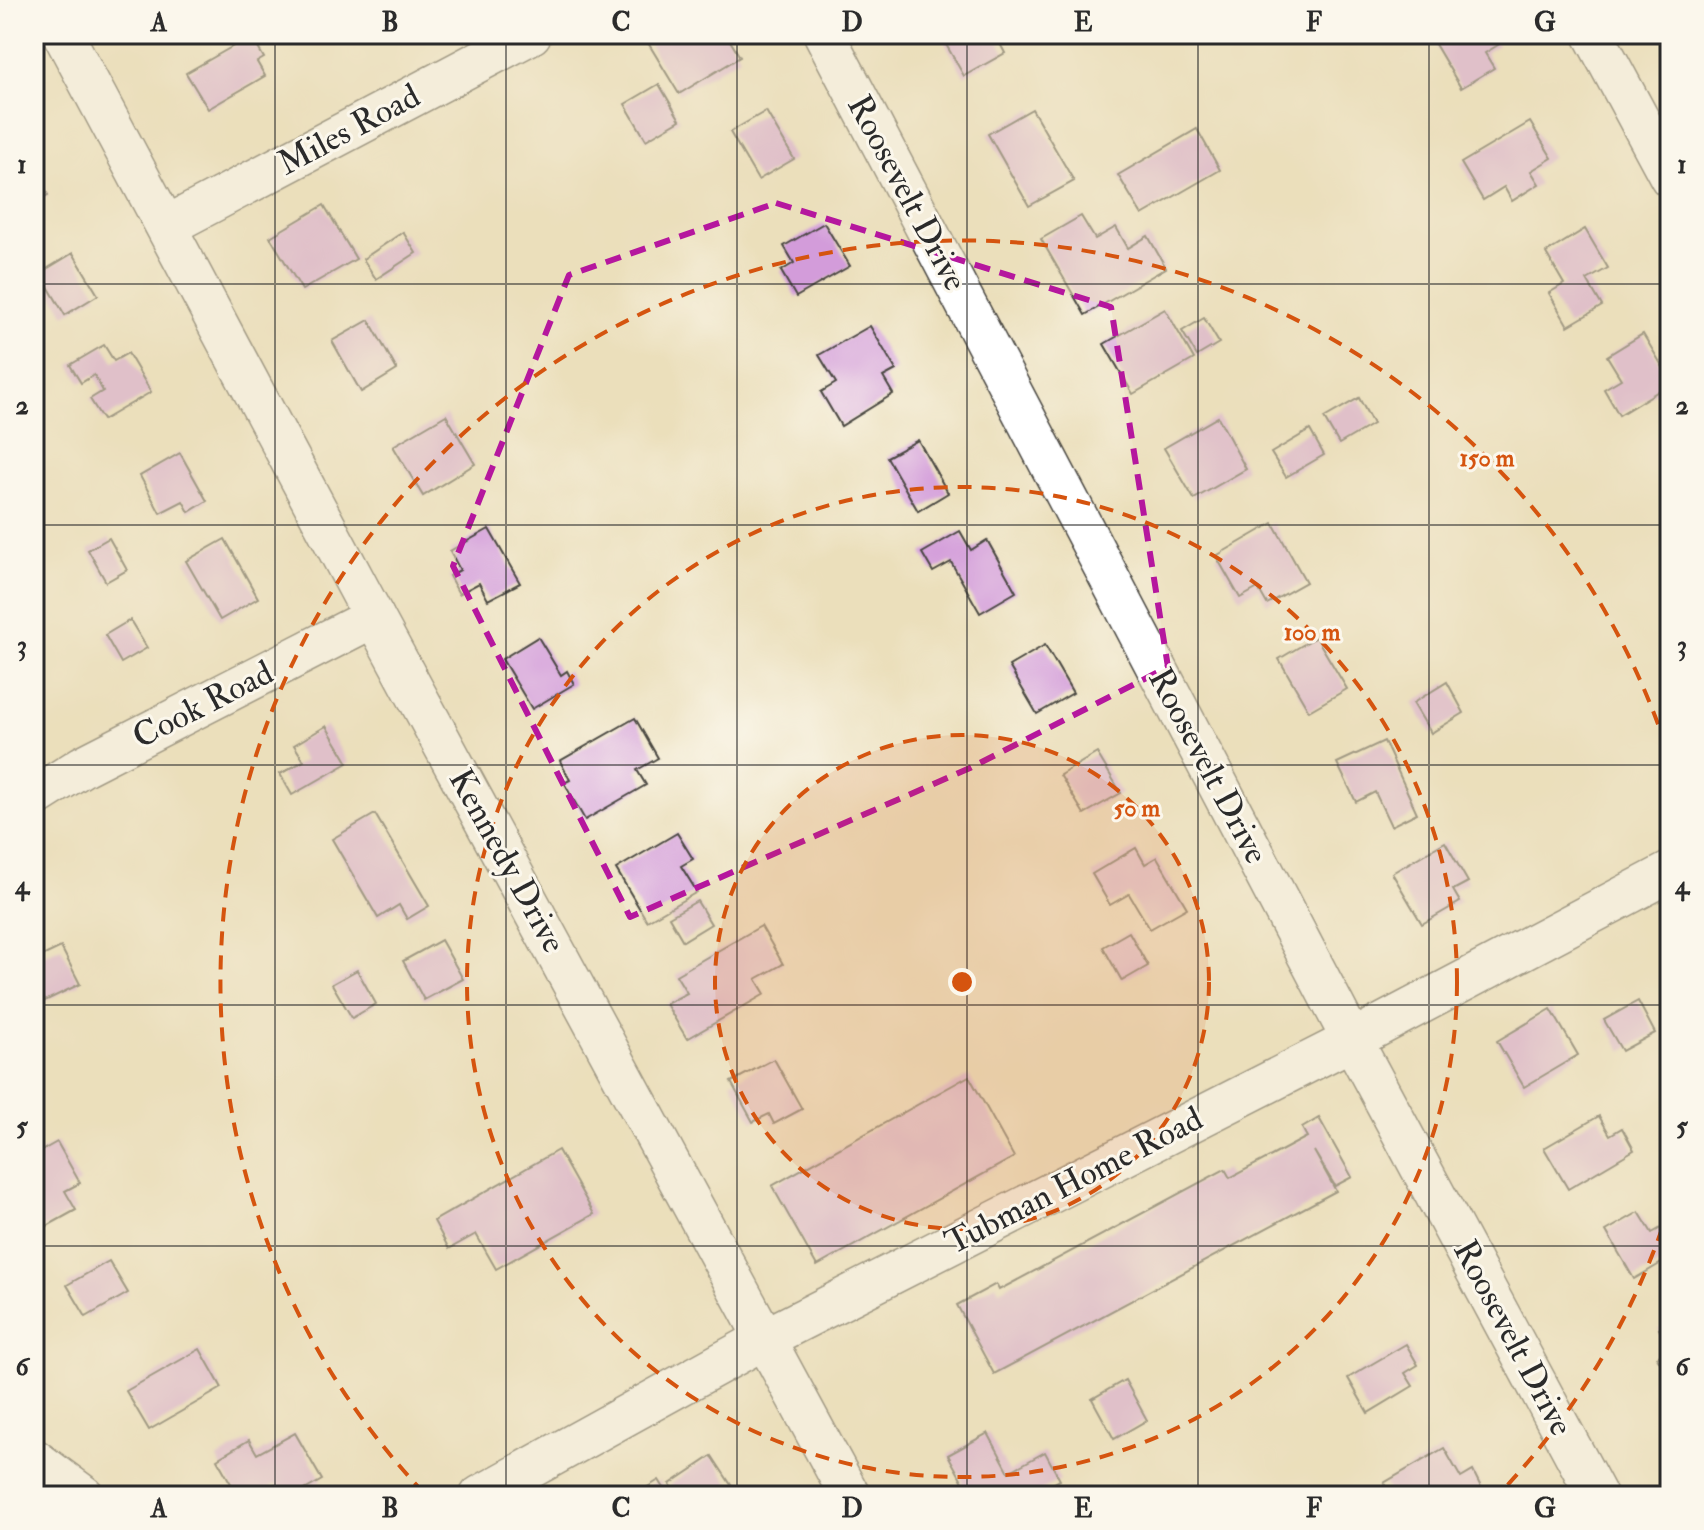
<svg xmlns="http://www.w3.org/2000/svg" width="1704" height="1530" viewBox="0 0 1704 1530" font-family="'IM FELL Double Pica',serif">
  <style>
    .building { fill: #d39cda }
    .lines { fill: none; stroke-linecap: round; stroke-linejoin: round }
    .minor-casing { stroke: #484641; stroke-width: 43 }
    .minor { stroke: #fff; stroke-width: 40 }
    .marked { fill: none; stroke: #b5179e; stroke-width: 6; stroke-dasharray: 16 10; stroke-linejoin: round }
    .grid { fill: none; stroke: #2b2b2b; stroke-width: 2; stroke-opacity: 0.55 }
    .ring { fill: none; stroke: #d5540f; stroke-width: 4; stroke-dasharray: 14 10 }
    .labels { text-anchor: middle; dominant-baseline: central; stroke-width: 6; stroke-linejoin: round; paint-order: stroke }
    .street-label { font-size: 34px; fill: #2b2b2b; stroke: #fbf7ec }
    .centre { fill: #d5540f; stroke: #fbf7ec; stroke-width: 4 }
    .ring-label { font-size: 24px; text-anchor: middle; font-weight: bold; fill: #d5540f; stroke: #fbf7ec; stroke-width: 6; stroke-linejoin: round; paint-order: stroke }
    .neatline { fill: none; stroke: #2b2b2b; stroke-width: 3 }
    .grid-label { font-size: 26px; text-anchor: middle; font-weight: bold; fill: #2b2b2b }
  </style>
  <rect width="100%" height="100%" fill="#fbf7ec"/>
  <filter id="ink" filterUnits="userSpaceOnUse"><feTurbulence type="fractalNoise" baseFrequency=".0125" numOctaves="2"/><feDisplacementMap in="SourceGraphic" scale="16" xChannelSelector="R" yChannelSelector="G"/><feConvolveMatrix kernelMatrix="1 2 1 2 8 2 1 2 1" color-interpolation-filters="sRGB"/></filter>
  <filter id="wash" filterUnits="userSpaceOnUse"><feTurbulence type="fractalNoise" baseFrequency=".006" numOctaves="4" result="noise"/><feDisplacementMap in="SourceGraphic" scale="32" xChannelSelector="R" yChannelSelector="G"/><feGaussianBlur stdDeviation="1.8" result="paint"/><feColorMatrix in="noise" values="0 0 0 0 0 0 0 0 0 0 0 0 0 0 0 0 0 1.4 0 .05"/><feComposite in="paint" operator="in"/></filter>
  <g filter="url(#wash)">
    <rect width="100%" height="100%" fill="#ebdfbb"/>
    <g id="blocks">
      <g class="building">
        <path d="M 659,34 L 726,34 L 740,57 L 679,94 L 647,41 Z"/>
        <path d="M 940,34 L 995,34 L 1005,53 L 964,76 Z"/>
        <path d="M 1429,34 L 1472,36 L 1492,34 L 1498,45 L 1485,53 L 1494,68 L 1461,88 Z"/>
        <path d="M 251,36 L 264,58 L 257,62 L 265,76 L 208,109 L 186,73 Z"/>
        <path d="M 659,84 L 680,120 L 646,140 L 625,104 Z"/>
        <path d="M 1032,109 L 1074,181 L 1029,206 L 988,134 Z"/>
        <path d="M 766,111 L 794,159 L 758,180 L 730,132 Z"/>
        <path d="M 1530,122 L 1552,158 L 1531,171 L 1539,184 L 1512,201 L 1504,187 L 1483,200 L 1461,163 Z"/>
        <path d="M 1197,129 L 1220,170 L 1142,215 L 1118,175 Z"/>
        <path d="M 40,181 L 48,195 L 34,203 L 34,184 Z"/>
        <path d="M 324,205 L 356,259 L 302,290 L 270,237 Z"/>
        <path d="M 1081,216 L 1095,239 L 1116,227 L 1128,248 L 1148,236 L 1166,268 L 1085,315 L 1041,239 Z"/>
        <path d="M 824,223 L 850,266 L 796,297 L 781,271 L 794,263 L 784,246 Z"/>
        <path d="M 1585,229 L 1608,268 L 1587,280 L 1602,306 L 1568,326 L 1549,293 L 1564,284 L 1546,253 Z"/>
        <path d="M 403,232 L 416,253 L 376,279 L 363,259 Z"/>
        <path d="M 73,253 L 98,295 L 65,315 L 40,273 Z"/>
        <path d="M 1165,309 L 1194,359 L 1133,394 L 1104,344 Z"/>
        <path d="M 1204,318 L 1219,343 L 1197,356 L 1182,331 Z"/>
        <path d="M 369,320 L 397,370 L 361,392 L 332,341 Z"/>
        <path d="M 870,326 L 896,370 L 883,377 L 893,394 L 841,426 L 821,392 L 836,383 L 819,355 Z"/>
        <path d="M 1643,334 L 1670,379 L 1670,384 L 1619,415 L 1604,389 L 1621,379 L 1607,356 Z"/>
        <path d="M 104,345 L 114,361 L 128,353 L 151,392 L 103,420 L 90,399 L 103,391 L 94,375 L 81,383 L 70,365 Z"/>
        <path d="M 1359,398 L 1373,424 L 1339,444 L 1324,418 Z"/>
        <path d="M 446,415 L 475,464 L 423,496 L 393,446 Z"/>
        <path d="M 1218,417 L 1246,469 L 1194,499 L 1164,448 Z"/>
        <path d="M 1310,430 L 1324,455 L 1286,477 L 1271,453 Z"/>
        <path d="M 918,440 L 948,493 L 918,511 L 887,457 Z"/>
        <path d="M 180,453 L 207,501 L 189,512 L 183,501 L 160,513 L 140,476 Z"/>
        <path d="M 1273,523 L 1306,582 L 1267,604 L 1258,588 L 1240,598 L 1216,556 Z"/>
        <path d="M 489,529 L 520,583 L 488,600 L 479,583 L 459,594 L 449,576 L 460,570 L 450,551 Z"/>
        <path d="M 960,531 L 971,550 L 987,540 L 1016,592 L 980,613 L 951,562 L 933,572 L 922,553 Z"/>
        <path d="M 109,538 L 127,570 L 106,582 L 88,550 Z"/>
        <path d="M 225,539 L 258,598 L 220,620 L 186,561 Z"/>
        <path d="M 130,620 L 147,648 L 121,663 L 105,635 Z"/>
        <path d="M 538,637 L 561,675 L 567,671 L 574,684 L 532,709 L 502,659 Z"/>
        <path d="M 1316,637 L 1347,689 L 1309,711 L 1279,659 Z"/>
        <path d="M 1045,645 L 1073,693 L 1037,714 L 1009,666 Z"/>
        <path d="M 1447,682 L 1464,713 L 1431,733 L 1413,703 Z"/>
        <path d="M 635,718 L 658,758 L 637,770 L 646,785 L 585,820 L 564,783 L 570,780 L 560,761 Z"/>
        <path d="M 326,726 L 348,763 L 292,795 L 280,774 L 304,761 L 294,745 Z"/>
        <path d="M 1384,741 L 1417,813 L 1391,826 L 1375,792 L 1356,802 L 1337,763 Z"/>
        <path d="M 1097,753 L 1121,793 L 1084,814 L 1060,775 Z"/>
        <path d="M 375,814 L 429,906 L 407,919 L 399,905 L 378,918 L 332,839 Z"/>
        <path d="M 677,833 L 693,859 L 681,866 L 697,892 L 647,921 L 616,869 Z"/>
        <path d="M 1445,842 L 1468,882 L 1453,890 L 1460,902 L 1422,924 L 1392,873 Z"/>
        <path d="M 1136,848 L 1145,864 L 1157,857 L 1187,908 L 1150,929 L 1129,894 L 1110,905 L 1092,874 Z"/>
        <path d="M 697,901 L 711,924 L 683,941 L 669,917 Z"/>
        <path d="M 761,926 L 783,964 L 756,979 L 765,994 L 687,1039 L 666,1004 L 687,993 L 676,975 Z"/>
        <path d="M 1129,932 L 1148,966 L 1122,981 L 1103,947 Z"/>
        <path d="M 441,940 L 463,979 L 424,1000 L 403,961 Z"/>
        <path d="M 61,947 L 80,984 L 45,1001 L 34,980 L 34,960 Z"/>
        <path d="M 357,970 L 376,1004 L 352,1018 L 332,984 Z"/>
        <path d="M 1638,1001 L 1655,1033 L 1622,1051 L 1604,1020 Z"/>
        <path d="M 1551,1009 L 1578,1055 L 1524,1087 L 1497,1041 Z"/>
        <path d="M 774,1059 L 802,1109 L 774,1124 L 769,1114 L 753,1122 L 731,1082 Z"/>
        <path d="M 969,1076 L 1014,1157 L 817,1266 L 772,1186 Z"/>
        <path d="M 1599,1116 L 1610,1135 L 1622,1128 L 1634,1150 L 1568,1189 L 1544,1148 Z"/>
        <path d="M 1319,1118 L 1352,1177 L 1335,1186 L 1314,1151 L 1336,1191 L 994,1374 L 957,1305 L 996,1284 L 999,1290 L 1225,1169 L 1230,1178 L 1307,1137 L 1302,1128 Z"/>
        <path d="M 57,1142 L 80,1183 L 65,1191 L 76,1210 L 38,1231 L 34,1223 L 34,1155 Z"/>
        <path d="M 558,1150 L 594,1214 L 496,1269 L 476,1234 L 449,1249 L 434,1221 Z"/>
        <path d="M 1639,1212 L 1652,1233 L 1670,1223 L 1670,1258 L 1634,1279 L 1606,1231 Z"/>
        <path d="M 109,1261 L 128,1293 L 86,1317 L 67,1285 Z"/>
        <path d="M 1670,1323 L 1670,1348 L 1659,1329 Z"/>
        <path d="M 1406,1344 L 1418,1365 L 1405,1373 L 1413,1386 L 1368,1413 L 1348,1378 Z"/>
        <path d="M 200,1349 L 222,1388 L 149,1430 L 126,1391 Z"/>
        <path d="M 1670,1349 L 1670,1379 L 1657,1357 Z"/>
        <path d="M 1125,1380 L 1147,1420 L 1114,1439 L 1092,1399 Z"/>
        <path d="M 295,1433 L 322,1480 L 294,1496 L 283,1496 L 276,1484 L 254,1496 L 238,1496 L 217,1459 L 249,1440 L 257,1454 Z"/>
        <path d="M 988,1433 L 1009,1472 L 1045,1452 L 1060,1480 L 1031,1496 L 950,1496 L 947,1491 L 963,1482 L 948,1455 Z"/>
        <path d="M 1444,1448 L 1461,1478 L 1473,1471 L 1481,1487 L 1466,1496 L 1391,1496 L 1384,1483 Z"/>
        <path d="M 712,1456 L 733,1488 L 721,1496 L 678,1496 L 670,1484 Z"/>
        <path d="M 659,1480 L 669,1496 L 633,1496 Z"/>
      </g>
    </g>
  </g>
  <g filter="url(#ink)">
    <use href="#blocks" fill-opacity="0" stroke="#484641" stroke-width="2"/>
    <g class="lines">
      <defs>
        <g id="minor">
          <path d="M 63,34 L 374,617 L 850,1496"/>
          <path d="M 824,34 L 1352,1040 L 1597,1496"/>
          <path d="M 1593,34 L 1670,177"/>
          <path d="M 167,226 L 531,34"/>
          <path d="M 34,797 L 83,766 L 374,617"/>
          <path d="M 34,1459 L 84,1496"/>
          <path d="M 480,1496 L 766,1338 L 1352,1040 L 1670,872"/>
        </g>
      </defs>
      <use href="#minor" class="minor-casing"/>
      <use href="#minor" class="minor"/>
    </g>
  </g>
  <path d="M0 0H1704V1530H0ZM 776,203 L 1111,307 L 1168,667 L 970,768 L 630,917 L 453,566 L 569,275 Z" fill="#ebdfbb" fill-opacity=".55" fill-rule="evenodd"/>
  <path class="marked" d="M 776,203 L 1111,307 L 1168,667 L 970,768 L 630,917 L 453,566 L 569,275 Z"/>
  <path class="grid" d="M 275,34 L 275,1496M 506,34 L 506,1496M 737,34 L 737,1496M 967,34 L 967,1496M 1198,34 L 1198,1496M 1429,34 L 1429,1496M 34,284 L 1670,284M 34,525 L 1670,525M 34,765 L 1670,765M 34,1005 L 1670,1005M 34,1246 L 1670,1246"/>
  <circle cx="962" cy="982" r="247" fill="#d5540f" fill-opacity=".12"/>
  <g class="ring">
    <circle cx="962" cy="982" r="247"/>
    <circle cx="962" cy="982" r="495"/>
    <path d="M1670 1205A742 742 0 0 1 1500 1493M424 1493A742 742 0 1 1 1670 759"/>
  </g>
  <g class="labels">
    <g class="street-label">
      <text transform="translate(349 130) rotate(-28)">Miles Road</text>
      <text transform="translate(907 193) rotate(62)">Roosevelt Drive</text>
      <text transform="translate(203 705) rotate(-27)">Cook Road</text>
      <text transform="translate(1208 766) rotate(62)">Roosevelt Drive</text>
      <text transform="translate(507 861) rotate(61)">Kennedy Drive</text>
      <text transform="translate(1074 1181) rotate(-27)">Tubman Home Road</text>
      <text transform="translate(1513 1338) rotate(62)">Roosevelt Drive</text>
    </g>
  </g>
  <circle cx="962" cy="982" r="12" class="centre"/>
  <g class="ring-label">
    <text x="1487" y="466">150 m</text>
    <text x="1312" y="640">100 m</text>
    <text x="1137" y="816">50 m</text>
  </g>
  <rect width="1704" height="1530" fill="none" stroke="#fbf7ec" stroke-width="88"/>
  <rect x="44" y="44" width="1616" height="1442" class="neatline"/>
  <g class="grid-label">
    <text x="159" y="31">A</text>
    <text x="390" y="31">B</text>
    <text x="621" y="31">C</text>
    <text x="852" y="31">D</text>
    <text x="1083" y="31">E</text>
    <text x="1314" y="31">F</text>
    <text x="1545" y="31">G</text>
    <text x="22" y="173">1</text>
    <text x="1682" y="173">1</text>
    <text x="22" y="414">2</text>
    <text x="1682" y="414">2</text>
    <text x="22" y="654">3</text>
    <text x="1682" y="654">3</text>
    <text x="22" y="894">4</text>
    <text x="1682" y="894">4</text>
    <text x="22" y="1135">5</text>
    <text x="1682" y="1135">5</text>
    <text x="22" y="1375">6</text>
    <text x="1682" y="1375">6</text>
    <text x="159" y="1517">A</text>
    <text x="390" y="1517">B</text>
    <text x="621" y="1517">C</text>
    <text x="852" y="1517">D</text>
    <text x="1083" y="1517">E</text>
    <text x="1314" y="1517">F</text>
    <text x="1545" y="1517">G</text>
  </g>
</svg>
